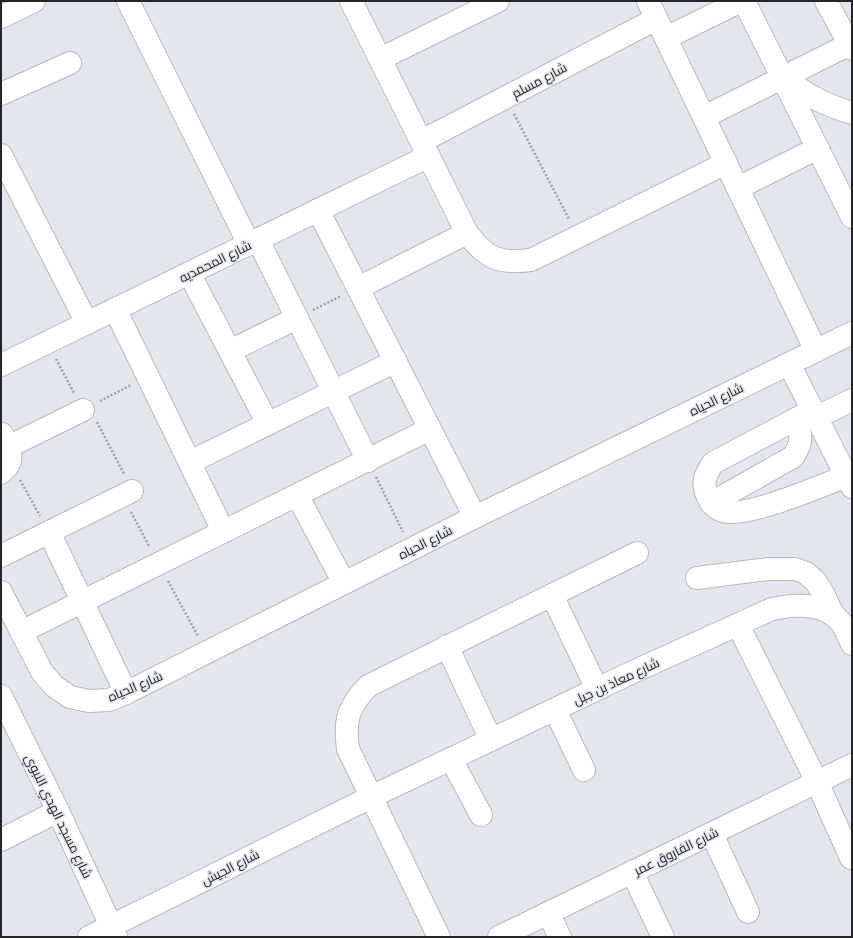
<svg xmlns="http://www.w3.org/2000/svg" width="853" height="938" viewBox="0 0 853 938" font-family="Cabin,Cairo,sans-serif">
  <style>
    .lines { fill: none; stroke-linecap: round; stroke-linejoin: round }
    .minor-casing { stroke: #b6babd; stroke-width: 24 }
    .path { stroke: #9ea0a4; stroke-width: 2.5; stroke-dasharray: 2 2; stroke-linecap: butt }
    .minor { stroke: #fff; stroke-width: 22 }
    .labels { text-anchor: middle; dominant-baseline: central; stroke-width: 3; stroke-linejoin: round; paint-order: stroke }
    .street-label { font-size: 13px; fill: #242527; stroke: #e3e7eb }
  </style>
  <rect width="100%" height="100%" fill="#e3e7eb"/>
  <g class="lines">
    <defs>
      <g id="minor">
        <path d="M 128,1 L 249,244"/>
        <path d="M 351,1 L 467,233 C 487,259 499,264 531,260 L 726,163"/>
        <path d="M 648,1 L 816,351"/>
        <path d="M 744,1 L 852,217"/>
        <path d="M 826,1 L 852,49"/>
        <path d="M 1,17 L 34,1"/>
        <path d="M 666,38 L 741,1"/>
        <path d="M 380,59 L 498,1"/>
        <path d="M 786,79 C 808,96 825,105 852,113"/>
        <path d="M 1,94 L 70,63"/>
        <path d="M 704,117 L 852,43"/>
        <path d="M 422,141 L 656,19"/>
        <path d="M 1,155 L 87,323"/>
        <path d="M 738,188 L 818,148"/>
        <path d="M 318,210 L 475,517"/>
        <path d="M 258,240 L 368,461"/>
        <path d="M 189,273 L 268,424"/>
        <path d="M 358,288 L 467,233"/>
        <path d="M 115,309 L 223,531"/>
        <path d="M 230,351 L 297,318"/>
        <path d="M 789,364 L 852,487"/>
        <path d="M 1,365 L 429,156"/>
        <path d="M 813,410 L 713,463 C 705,475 701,483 708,497 C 711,503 716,509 723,511 C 743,519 824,485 846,476"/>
        <path d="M 817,417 L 852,400"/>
        <path d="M 8,447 L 83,410"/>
        <path d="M 190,462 L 396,361"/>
        <path d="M 1,473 C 17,461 9,448 2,434"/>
        <path d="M 297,495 L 344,583"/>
        <path d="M 711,503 L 793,457 C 802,443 803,435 794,420"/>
        <path d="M 49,532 L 126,693"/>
        <path d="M 1,556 L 132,491"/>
        <path d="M 697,578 L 768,569 L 795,569 L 806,573 L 816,582 L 824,595 L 833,615"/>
        <path d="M 1,592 L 42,672 L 54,686 L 70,697 L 89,701 L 109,700 L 126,693 L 475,517 L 852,333"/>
        <path d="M 552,595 L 597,689"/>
        <path d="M 738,625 L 817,782 L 851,858"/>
        <path d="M 21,632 L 430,429"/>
        <path d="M 447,646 L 491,740"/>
        <path d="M 1,696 L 58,811 L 116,937"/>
        <path d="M 555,710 L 584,770"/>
        <path d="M 451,759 L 481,815"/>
        <path d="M 712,834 L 748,912"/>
        <path d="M 1,840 L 58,811"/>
        <path d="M 632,872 L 663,937"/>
        <path d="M 548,913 L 560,937"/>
        <path d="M 89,937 L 371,797 L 633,672 L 772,609 C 796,604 829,601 844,627 C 847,632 849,638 852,644"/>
        <path d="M 439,937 L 348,749 C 344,720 348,707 368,686 L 637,553"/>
        <path d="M 499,937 L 852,765"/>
      </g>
    </defs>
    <use href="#minor" class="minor-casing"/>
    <g class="path">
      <path d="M 514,114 L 569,219"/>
      <path d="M 313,310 L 341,296"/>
      <path d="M 56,359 L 74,393"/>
      <path d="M 100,401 L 131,385"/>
      <path d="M 97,422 L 124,474"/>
      <path d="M 376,477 L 403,532"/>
      <path d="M 20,480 L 40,516"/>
      <path d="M 131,512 L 149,546"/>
      <path d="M 168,581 L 198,636"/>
    </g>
    <use href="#minor" class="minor"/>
  </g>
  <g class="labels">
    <g class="street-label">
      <text transform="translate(539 80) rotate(-28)">شارع مسلم</text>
      <text transform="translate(215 261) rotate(-26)">شارع المحمديه</text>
      <text transform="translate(716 399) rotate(-26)">شارع الحياه</text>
      <text transform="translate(425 542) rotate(-27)">شارع الحياه</text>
      <text transform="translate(616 681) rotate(-25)">شارع معاذ بن جبل</text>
      <text transform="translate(135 686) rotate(-23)">شارع الحياه</text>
      <text transform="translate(59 816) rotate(64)">شارع مسجد الهدي النبوي</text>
      <text transform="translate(676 851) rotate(-26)">شارع الفاروق عمر</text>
      <text transform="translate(230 867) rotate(-27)">شارع الجيش</text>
    </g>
  </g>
  <rect width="853" height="938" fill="none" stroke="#242527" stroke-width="4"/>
</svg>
